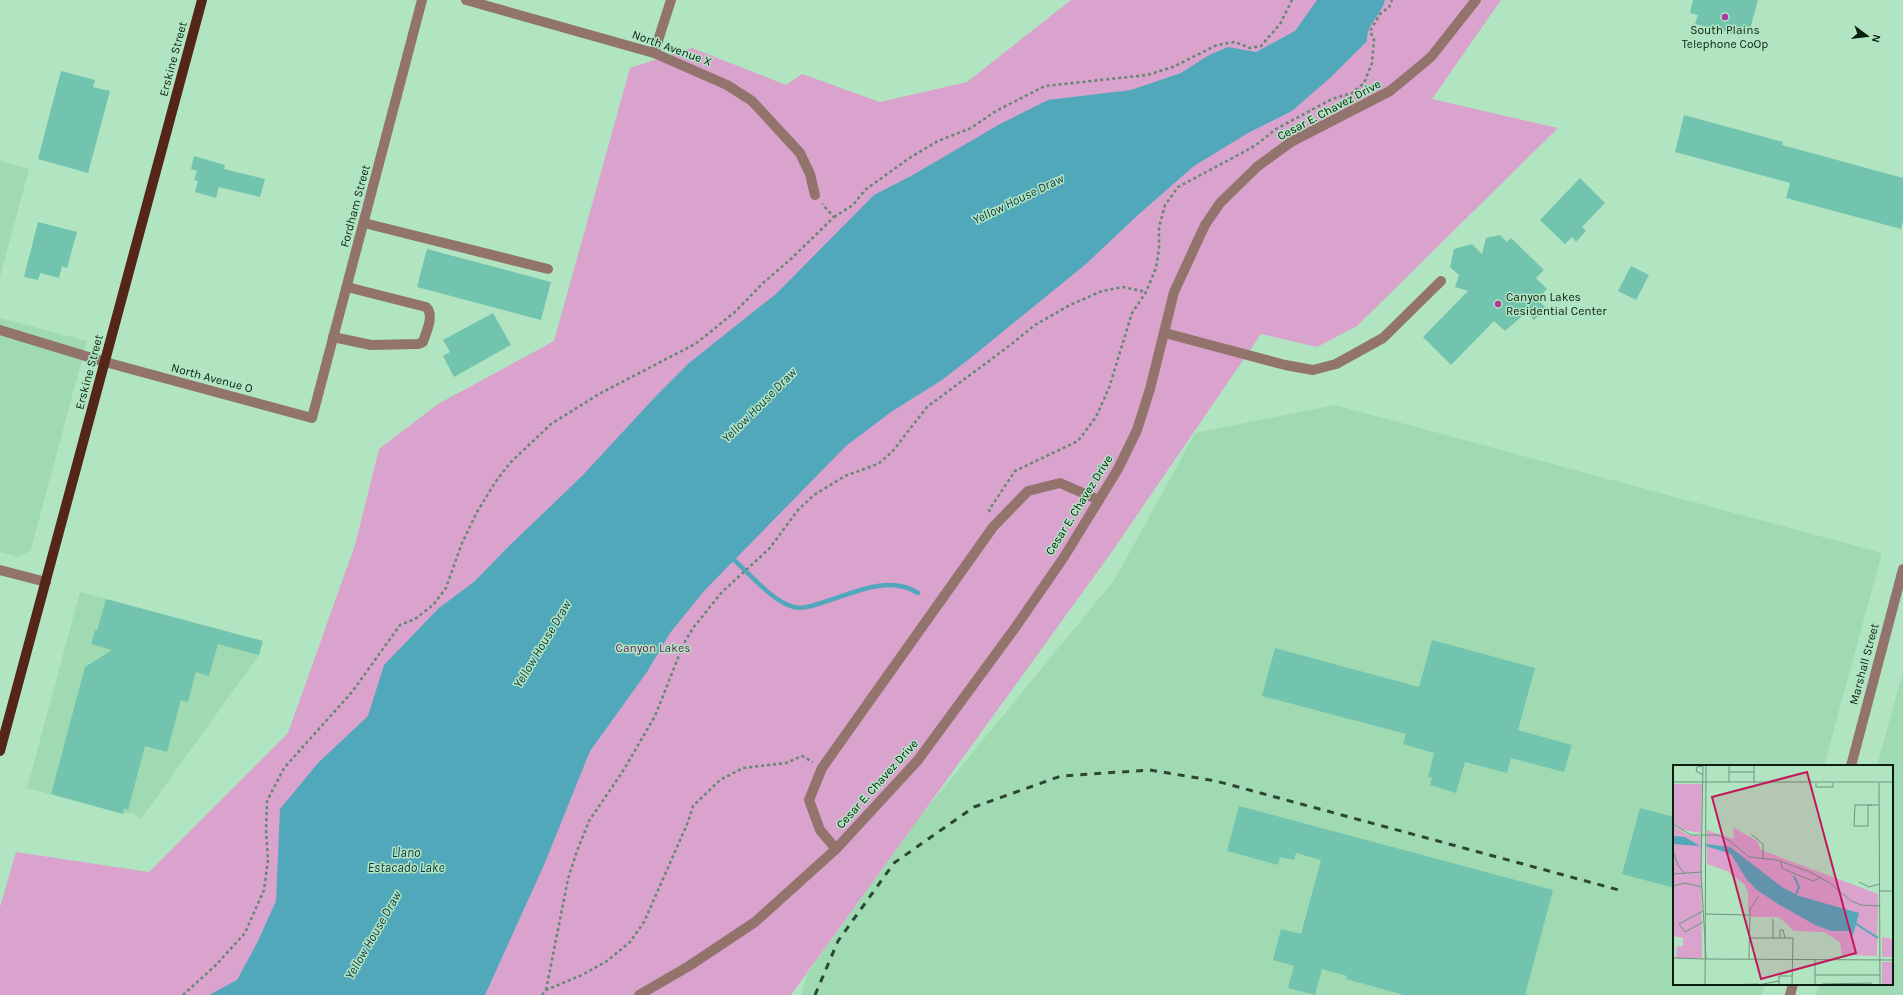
<svg xmlns="http://www.w3.org/2000/svg" width="1903" height="995" viewBox="0 0 1903 995" font-family="Karla,sans-serif">
  <style>
    .built { fill: #a0dab3 }
    .green { fill: #d9a3cd }
    .water { fill: #52a8bb }
    .lines { fill: none; stroke-linecap: round; stroke-linejoin: round }
    .stream { stroke: #52a8bb; stroke-width: 4.5 }
    .building { fill: #72c4ae }
    .path { stroke: #63886f; stroke-width: 2.5; stroke-dasharray: 3 3; stroke-linecap: butt }
    .minor { stroke: #92746c; stroke-width: 10 }
    .major { stroke: #542519; stroke-width: 10 }
    .rail { stroke: #2c4735; stroke-width: 3; stroke-dasharray: 7 7; stroke-linecap: butt }
    .poi-dot { fill: #ab3c99; stroke: #b1e5c1; stroke-width: 1.5 }
    .labels { text-anchor: middle; dominant-baseline: central; stroke-width: 3; stroke-linejoin: round; paint-order: stroke }
    .poi-label { font-size: 12px; fill: #0a1e11; stroke: #b1e5c1 }
    .street-label { font-size: 12px; fill: #0a1e11; stroke: #b1e5c1 }
    .park-label { font-size: 12px; fill: #642359; stroke: #b1e5c1 }
    .water-label { font-size: 13px; font-style: italic; fill: #0c363e; stroke: #b1e5c1 }
    .inset-river { fill: none; stroke: #52a8bb; stroke-width: 2 }
    .inset-road { fill: none; stroke: #6e957b; stroke-width: 1 }
    .view { fill: #c2185b; fill-opacity: 0.15; stroke: #c2185b; stroke-width: 2 }
    .inset-edge { fill: none; stroke: #0a1e11; stroke-width: 2 }
  </style>
  <rect width="100%" height="100%" fill="#b1e5c1"/>
  <g class="built">
    <path d="M 0,161 L 29,169 L 0,277 Z"/>
    <path d="M 0,318 L 87,341 L 31,549 L 28,552 L 18,557 L 0,552 Z"/>
    <path d="M 1335,405 L 1882,553 L 1824,766 L 1674,766 L 1674,984 L 1765,984 L 1762,995 L 801,995 L 807,974 L 918,819 L 1115,579 L 1195,433 Z"/>
    <path d="M 80,592 L 263,641 L 259,655 L 141,819 L 132,813 L 123,814 L 27,788 Z"/>
    <path d="M 1903,671 L 1903,995 L 1816,995 L 1819,984 L 1892,984 L 1892,766 L 1877,766 Z"/>
  </g>
  <path class="green" d="M 1071,0 L 1501,0 L 1432,99 L 1558,128 L 1357,326 L 1317,347 L 1261,334 L 1111,553 L 791,995 L 0,995 L 0,907 L 16,852 L 149,872 L 288,733 L 355,545 L 379,449 L 438,404 L 554,341 L 630,68 L 692,48 L 786,85 L 802,74 L 880,102 L 967,82 Z"/>
  <path class="water" d="M 1317,0 L 1385,0 C 1380,18 1367,22 1367,41 L 1331,77 L 1292,111 L 1248,133 L 1194,166 L 1139,214 L 1086,264 L 973,356 L 942,380 L 891,412 L 846,446 L 705,590 L 670,633 L 647,672 L 590,751 L 544,865 L 485,995 L 209,995 L 237,980 L 258,941 L 276,901 L 280,809 L 318,763 L 368,716 L 384,665 L 439,608 L 475,581 L 505,550 L 582,476 L 656,396 L 689,363 L 777,293 L 874,195 L 911,176 L 1000,124 L 1048,100 L 1131,90 L 1181,73 L 1209,55 L 1228,47 L 1256,52 L 1295,31 Z"/>
  <g class="lines">
    <path class="stream" d="M 734,560 C 750,574 773,602 794,607 C 803,609 812,606 821,603 C 852,594 888,574 918,593"/>
  </g>
  <g class="building">
    <path d="M 1693,0 L 1758,0 L 1750,29 L 1742,26 L 1739,35 L 1695,24 L 1698,15 L 1690,13 Z"/>
    <path d="M 61,71 L 95,80 L 93,87 L 110,91 L 88,173 L 38,159 Z"/>
    <path d="M 1684,115 L 1783,142 L 1782,145 L 1903,178 L 1903,220 L 1901,229 L 1786,198 L 1790,183 L 1675,152 Z"/>
    <path d="M 194,156 L 225,165 L 224,169 L 265,179 L 260,197 L 219,187 L 216,198 L 195,192 L 198,181 L 194,180 L 197,171 L 191,169 Z"/>
    <path d="M 1580,178 L 1605,203 L 1582,227 L 1586,231 L 1576,242 L 1572,237 L 1565,244 L 1540,220 Z"/>
    <path d="M 38,222 L 77,232 L 67,268 L 62,266 L 59,278 L 40,273 L 38,280 L 24,277 Z"/>
    <path d="M 1500,235 L 1507,242 L 1511,238 L 1544,270 L 1536,278 L 1547,289 L 1537,299 L 1546,308 L 1534,320 L 1527,312 L 1505,331 L 1494,321 L 1451,365 L 1423,337 L 1468,291 L 1455,287 L 1459,275 L 1450,267 L 1454,249 L 1472,244 L 1482,254 L 1486,238 Z"/>
    <path d="M 427,249 L 551,282 L 541,320 L 417,287 Z"/>
    <path d="M 1631,266 L 1649,275 L 1636,300 L 1618,291 Z"/>
    <path d="M 493,313 L 511,345 L 454,377 L 443,356 L 450,352 L 443,340 Z"/>
    <path d="M 106,599 L 263,641 L 259,655 L 218,644 L 209,676 L 196,672 L 188,702 L 181,700 L 167,752 L 145,746 L 128,810 L 124,808 L 123,814 L 51,794 L 85,667 L 112,650 L 91,644 L 95,630 L 97,631 Z"/>
    <path d="M 1432,640 L 1535,668 L 1518,730 L 1572,745 L 1564,772 L 1511,758 L 1507,773 L 1465,762 L 1456,793 L 1430,785 L 1432,778 L 1428,777 L 1434,753 L 1403,744 L 1406,734 L 1262,696 L 1275,648 L 1419,687 Z"/>
    <path d="M 1239,806 L 1553,890 L 1525,995 L 1404,995 L 1346,979 L 1347,976 L 1322,969 L 1315,995 L 1288,988 L 1294,966 L 1273,960 L 1281,929 L 1301,934 L 1321,860 L 1296,853 L 1294,860 L 1280,857 L 1278,865 L 1227,851 Z"/>
    <path d="M 1640,808 L 1674,817 L 1674,888 L 1622,874 Z"/>
  </g>
  <g class="lines">
    <g class="path">
      <path d="M 834,217 L 853,205 L 865,190 L 911,157 L 938,141 L 971,128 L 996,111 L 1045,86 L 1147,75 L 1173,67 L 1217,45 L 1235,42 L 1250,48 L 1261,46 L 1280,24 L 1292,0"/>
      <path d="M 990,512 L 989,510 L 1015,471 L 1078,441 L 1096,417 L 1109,388 L 1132,313 L 1146,292 L 1156,268 L 1159,249 L 1159,227 L 1165,205 L 1178,187 L 1240,154 L 1256,145 L 1276,129 L 1317,107 L 1332,99 L 1352,93 L 1364,83 L 1372,63 L 1374,40 L 1370,31 L 1380,14 L 1389,7 L 1392,0"/>
      <path d="M 546,990 L 568,879 L 577,851 L 589,821 L 623,771 L 655,716 L 684,643 L 693,628 L 722,592 L 769,549 L 798,510 L 814,495 L 845,476 L 878,464 L 892,452 L 927,407 L 1009,346 L 1035,325 L 1070,305 L 1102,291 L 1123,287 L 1146,292"/>
      <path d="M 183,995 L 216,965 L 245,933 L 264,890 L 268,860 L 266,830 L 267,801 L 284,768 L 352,692 L 400,625 L 415,619 L 433,605 L 446,588 L 462,543 L 477,512 L 496,481 L 511,462 L 551,424 L 599,394 L 695,344 L 708,334 L 736,311 L 763,283 L 792,258 L 834,217 L 822,204"/>
      <path d="M 542,995 L 546,990 L 582,975 L 607,961 L 630,942 L 644,922 L 688,822 L 693,806 L 720,780 L 743,768 L 786,763 L 802,756 L 813,762"/>
    </g>
    <g class="minor">
      <path d="M 466,0 L 654,53 L 727,85 L 752,101 L 800,153 L 810,174 L 815,195"/>
      <path d="M 654,53 L 671,0"/>
      <path d="M 364,223 L 548,269"/>
      <path d="M 0,330 L 105,362 L 312,418 L 422,0"/>
      <path d="M 1165,333 L 1285,365 L 1313,370 L 1336,364 L 1383,338 L 1441,281"/>
      <path d="M 333,337 L 371,345 L 418,344 L 423,342 C 426,332 435,315 426,307 L 347,287"/>
      <path d="M 0,570 L 46,582"/>
      <path d="M 1851,766 L 1903,569"/>
      <path d="M 836,849 L 820,830 L 809,800 L 822,768 L 993,527 L 1028,491 L 1060,483 L 1099,500"/>
      <path d="M 639,995 L 689,966 L 755,922 L 836,849 L 918,760 L 1015,628 L 1064,557 L 1118,469 L 1137,430 L 1150,389 L 1174,292 L 1205,225 L 1220,203 L 1258,166 L 1291,142 L 1390,91 L 1431,57 L 1476,0"/>
      <path d="M 1790,995 L 1793,984"/>
    </g>
    <path class="major" d="M 0,751 L 202,0"/>
    <path class="rail" d="M 815,995 L 838,941 L 894,863 L 974,807 L 1061,776 L 1150,770 L 1216,781 L 1619,890"/>
  </g>
  <g class="poi-dot">
    <circle cx="1725" cy="17" r="4"/>
    <circle cx="1498" cy="304" r="4"/>
  </g>
  <g class="labels">
    <g class="poi-label">
      <text x="1725" y="30">South Plains<tspan x="1725" dy="14">Telephone CoOp</tspan></text>
      <text x="1506" y="297" text-anchor="start">Canyon Lakes<tspan x="1506" dy="14">Residential Center</tspan></text>
    </g>
    <g class="street-label">
      <text transform="translate(672 48) rotate(20)">North Avenue X</text>
      <text transform="translate(173 59) rotate(-75)">Erskine Street</text>
      <text transform="translate(1329 110) rotate(-28)">Cesar E. Chavez Drive</text>
      <text transform="translate(355 206) rotate(-75)">Fordham Street</text>
      <text transform="translate(89 372) rotate(-75)">Erskine Street</text>
      <text transform="translate(212 378) rotate(15)">North Avenue O</text>
      <text transform="translate(1079 505) rotate(-58)">Cesar E. Chavez Drive</text>
      <text transform="translate(1864 664) rotate(-75)">Marshall Street</text>
      <text transform="translate(877 784) rotate(-48)">Cesar E. Chavez Drive</text>
    </g>
    <g class="park-label">
      <text x="653" y="648">Canyon Lakes</text>
    </g>
    <g class="water-label">
      <text transform="translate(1018 199) rotate(-26)">Yellow House Draw</text>
      <text transform="translate(759 405) rotate(-45)">Yellow House Draw</text>
      <text transform="translate(542 644) rotate(-59)">Yellow House Draw</text>
      <text x="406" y="852">Llano<tspan x="406" dy="15">Estacado Lake</tspan></text>
      <text transform="translate(373 935) rotate(-60)">Yellow House Draw</text>
    </g>
  </g>
  <g transform="translate(1673 765)">
    <rect width="220" height="220" fill="#b1e5c1"/>
    <path d="M 0,19 L 29,19 L 28,68 L 11,65 L 0,58 ZM 0,60 L 15,70 L 28,71 L 29,193 L 3,193 L 4,181 L 10,181 L 10,173 L 0,171 ZM 60,62 L 84,76 L 88,85 L 205,129 L 204,191 L 169,190 L 167,177 L 151,167 L 121,166 L 106,152 L 78,152 L 75,146 L 75,127 L 71,119 L 54,106 L 34,99 L 34,65 L 61,74 ZM 209,172 L 220,174 L 220,192 L 209,192 ZM 209,197 L 220,197 L 220,220 L 209,220 Z" fill="#d9a3cd"/>
    <path d="M 1,71 L 12,72 L 27,81 L 0,79 ZM 33,79 L 57,82 L 109,122 L 126,131 L 186,148 L 180,170 L 175,166 L 158,166 L 142,160 L 105,139 L 84,125 L 74,115 L 58,89 L 33,81 Z" fill="#52a8bb"/>
    <path class="inset-river" d="M 121,111 L 126,122 L 123,129M 180,157 L 205,173"/>
    <path class="inset-road" d="M 30,0 L 28,107 L 33,194M 56,0 L 56,17M 81,0 L 81,18M 30,1 L 24,2 L 23,6 L 30,10M 56,7 L 81,7M 0,17 L 220,17M 143,18 L 143,22 L 160,22 L 160,18M 206,18 L 207,220M 199,40 L 195,40 L 195,61 L 181,61 L 182,40 L 206,40M 0,59 L 18,70 L 45,70 L 57,76 L 76,92 L 104,95 L 137,107 L 157,118 L 178,136 L 188,140 L 207,141M 78,69 L 90,79 L 90,94M 0,86 L 5,100 L 11,108M 108,96 L 109,103 L 113,105 L 140,116 L 148,112M 0,109 L 29,107M 186,117 L 196,122 L 206,119M 0,121 L 12,118 L 29,122M 207,126 L 220,126M 30,146 L 6,159 L 12,167 L 30,157M 32,149 L 76,150M 100,154 L 100,173M 76,173 L 120,173 L 119,220M 107,173 L 107,165 L 110,165 L 112,173M 0,193 L 32,194M 33,194 L 220,195M 76,194 L 77,144 L 86,131M 142,194 L 142,220M 142,210 L 207,210M 149,219 L 199,218M 32,220 L 33,0M 49,220 L 85,219M 85,220 L 106,216M 106,220 L 106,211 L 119,211"/>
    <path class="view" d="M 134,7 L 183,188 L 88,214 L 39,32 Z"/>
    <rect width="220" height="220" class="inset-edge"/>
  </g>
  <g transform="translate(1867 36) rotate(105)" stroke="#b1e5c1" stroke-width="3" paint-order="stroke">
  <path d="M0-3L7 15L0 10L-7 15Z" fill="#0a1e11"/>
  <text y="-6" font-size="11" font-weight="bold" text-anchor="middle" fill="#0a1e11">N</text>
  </g>
</svg>
